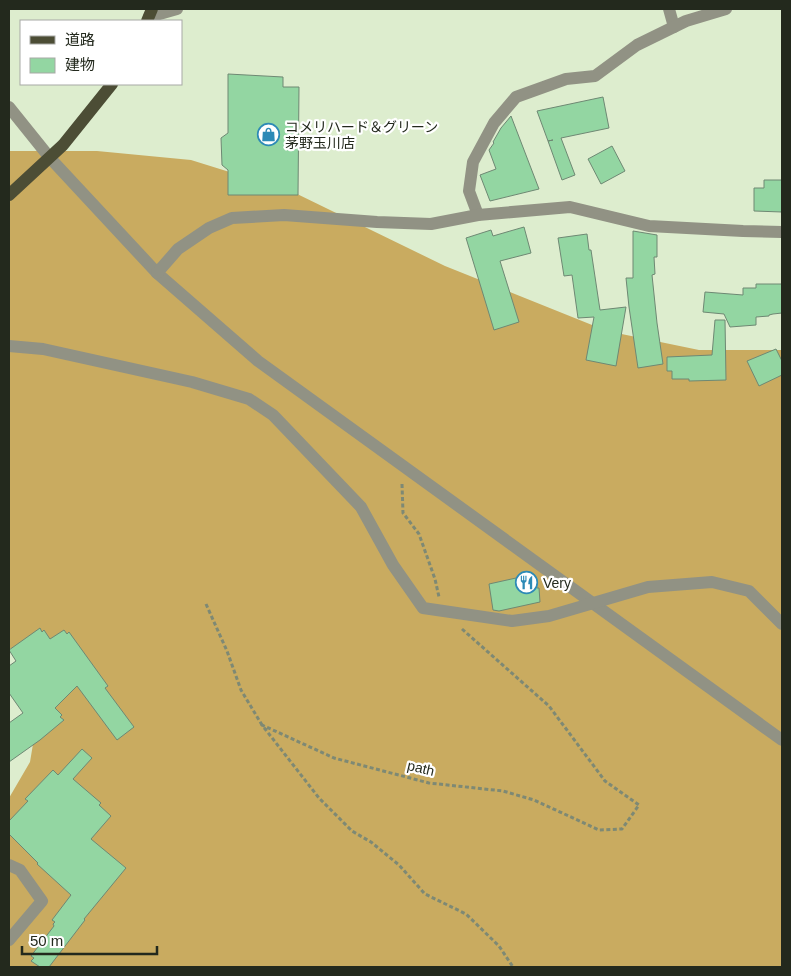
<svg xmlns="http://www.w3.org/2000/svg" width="791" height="976" viewBox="0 0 791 976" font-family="Arial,'Noto Sans JP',sans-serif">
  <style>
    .forest { fill: #c9ab60 }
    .building { fill: #93d6a2; stroke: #6e8873 }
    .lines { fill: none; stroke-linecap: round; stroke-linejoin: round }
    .path { stroke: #7e8974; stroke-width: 3; stroke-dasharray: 4 2.5; stroke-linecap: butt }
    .minor { stroke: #919284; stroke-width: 12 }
    .major { stroke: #4c4d35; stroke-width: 12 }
    .labels { text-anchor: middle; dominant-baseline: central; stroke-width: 4.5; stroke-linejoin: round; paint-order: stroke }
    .poi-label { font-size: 14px; fill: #23291d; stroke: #fff; text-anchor: start }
    .street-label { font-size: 14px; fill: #23291d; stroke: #fff }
  </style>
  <rect width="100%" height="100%" fill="#ddedce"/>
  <path class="forest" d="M 9,151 L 97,151 L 191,160 L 291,191 L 445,266 L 607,331 L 699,350 L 782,350 L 782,967 L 9,967 L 9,798 L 30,762 L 40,702 L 9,646 Z"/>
  <g class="building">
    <path d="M 228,74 L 283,77 L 283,87 L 299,87 L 298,195 L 228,195 L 228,170 L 222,165 L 221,138 L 228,133 Z"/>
    <path d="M 603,97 L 609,128 L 561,138 L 575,175 L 562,180 L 548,141 L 553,140 L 548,141 L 537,111 Z"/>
    <path d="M 511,116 L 539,189 L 490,201 L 480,175 L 496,169 L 489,150 L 494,143 L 493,142 L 501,128 Z"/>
    <path d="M 612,146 L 625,171 L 601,184 L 588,159 Z"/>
    <path d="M 764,180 L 782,180 L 782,212 L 754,211 L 754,188 L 764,188 Z"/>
    <path d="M 524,227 L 531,253 L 500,261 L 519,322 L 494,330 L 466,238 L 491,230 L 493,236 Z"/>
    <path d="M 633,231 L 657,235 L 657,257 L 654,257 L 655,274 L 652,275 L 657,323 L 663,364 L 638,368 L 629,307 L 626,278 L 633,278 Z"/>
    <path d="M 587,234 L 589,250 L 591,250 L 600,310 L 626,307 L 616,366 L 586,360 L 594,317 L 578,318 L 572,275 L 564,276 L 558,238 Z"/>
    <path d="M 756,284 L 782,284 L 782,313 L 773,314 L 769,315 L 769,316 L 756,317 L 756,325 L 730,327 L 724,314 L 703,312 L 705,292 L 743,295 L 743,288 L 756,288 Z"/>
    <path d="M 715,320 L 725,320 L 726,380 L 689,381 L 689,379 L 672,379 L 672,371 L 667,371 L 667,357 L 712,355 Z"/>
    <path d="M 776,349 L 782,361 L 782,375 L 759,386 L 747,361 Z"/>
    <path d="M 534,574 L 537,588 L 539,588 L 540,602 L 499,611 L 493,610 L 489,584 Z"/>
    <path d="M 40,628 L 42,632 L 44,630 L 50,639 L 64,630 L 67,634 L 69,632 L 108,686 L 105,688 L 134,727 L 117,740 L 77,686 L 55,708 L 62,715 L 60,717 L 64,720 L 40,740 L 9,762 L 9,723 L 23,713 L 9,693 L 9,666 L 16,661 L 9,650 Z"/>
    <path d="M 82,749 L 92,758 L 73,779 L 101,803 L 99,805 L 111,816 L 91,839 L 126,868 L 84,919 L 85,920 L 49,967 L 40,967 L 31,961 L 34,958 L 31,956 L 54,926 L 53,924 L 55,922 L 52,920 L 71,895 L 37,864 L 38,863 L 9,834 L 9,821 L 28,801 L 25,799 L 53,770 L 58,775 Z"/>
  </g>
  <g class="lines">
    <g class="path">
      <path d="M 402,484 L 403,513 L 419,534 L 435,579 L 439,597"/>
      <path d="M 206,604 L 227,651 L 241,690 L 262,725"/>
      <path d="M 462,629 L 549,706 L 605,781 L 639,805 L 622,829 L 599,830 L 534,800 L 503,791 L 429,783 L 334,758 L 262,725 L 319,798 L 352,831 L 371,842 L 399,865 L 425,894 L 466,914 L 499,946 L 513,967"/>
    </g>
    <g class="minor">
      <path d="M 669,9 L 674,27"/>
      <path d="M 149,17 L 177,9"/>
      <path d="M 9,107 L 50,158 L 157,273 L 258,361 L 782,740"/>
      <path d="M 478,215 L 469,191 L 473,162 L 494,123 L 516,97 L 566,79 L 595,76 L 637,45 L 686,21 L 726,9"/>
      <path d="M 157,273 L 178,249 L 209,228 L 232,218 L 284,215 L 377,222 L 431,224 L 478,215 L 570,207 L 649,226 L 743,231 L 782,232"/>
      <path d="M 9,346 L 43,349 L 192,382 L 249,399 L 273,415 L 361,507 L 393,565 L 423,608 L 512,621 L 549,616 L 648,587 L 712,582 L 749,591 L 782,624"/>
      <path d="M 9,865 L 20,870 L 42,901 L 9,940"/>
    </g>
    <g class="major">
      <path d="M 147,21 L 152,9"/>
      <path d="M 9,195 L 63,145 L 112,84"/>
    </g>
  </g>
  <defs>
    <symbol id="shop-ring" viewBox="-11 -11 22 22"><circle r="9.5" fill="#fff" stroke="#2d8ab6" stroke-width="1.5"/><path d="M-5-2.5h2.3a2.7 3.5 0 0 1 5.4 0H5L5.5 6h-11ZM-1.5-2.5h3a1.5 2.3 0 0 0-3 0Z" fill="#2d8ab6"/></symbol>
    <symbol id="restaurant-ring" viewBox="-11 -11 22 22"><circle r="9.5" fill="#fff" stroke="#2d8ab6" stroke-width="1.5"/><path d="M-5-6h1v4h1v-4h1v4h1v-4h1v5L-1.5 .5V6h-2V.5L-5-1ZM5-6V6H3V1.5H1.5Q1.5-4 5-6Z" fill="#2d8ab6"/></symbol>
  </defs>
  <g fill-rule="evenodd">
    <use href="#shop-ring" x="256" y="122" width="25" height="25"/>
    <use href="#restaurant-ring" x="514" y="570" width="25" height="25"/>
  </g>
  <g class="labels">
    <g class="poi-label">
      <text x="285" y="127">コメリハード＆グリーン<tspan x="285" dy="16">茅野玉川店</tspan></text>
      <text x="543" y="583">Very</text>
    </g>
    <g class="street-label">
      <text transform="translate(421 768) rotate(13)">path</text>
    </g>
  </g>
  <rect width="791" height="976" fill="none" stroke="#23291d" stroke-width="20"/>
  <rect x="20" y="20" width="162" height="65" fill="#ffffff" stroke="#a7a9a5"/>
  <rect x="30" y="36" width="25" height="8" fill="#4c4d35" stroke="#a7a9a5"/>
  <text x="65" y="45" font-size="15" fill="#23291d">道路</text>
  <rect x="30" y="58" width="25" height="15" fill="#93d6a2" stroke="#a7a9a5"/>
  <text x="65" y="70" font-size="15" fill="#23291d">建物</text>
  <path d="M22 946v8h135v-8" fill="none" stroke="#23291d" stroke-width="2.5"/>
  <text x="30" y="946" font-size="15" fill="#23291d" stroke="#ffffff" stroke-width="4" paint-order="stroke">50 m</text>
</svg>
